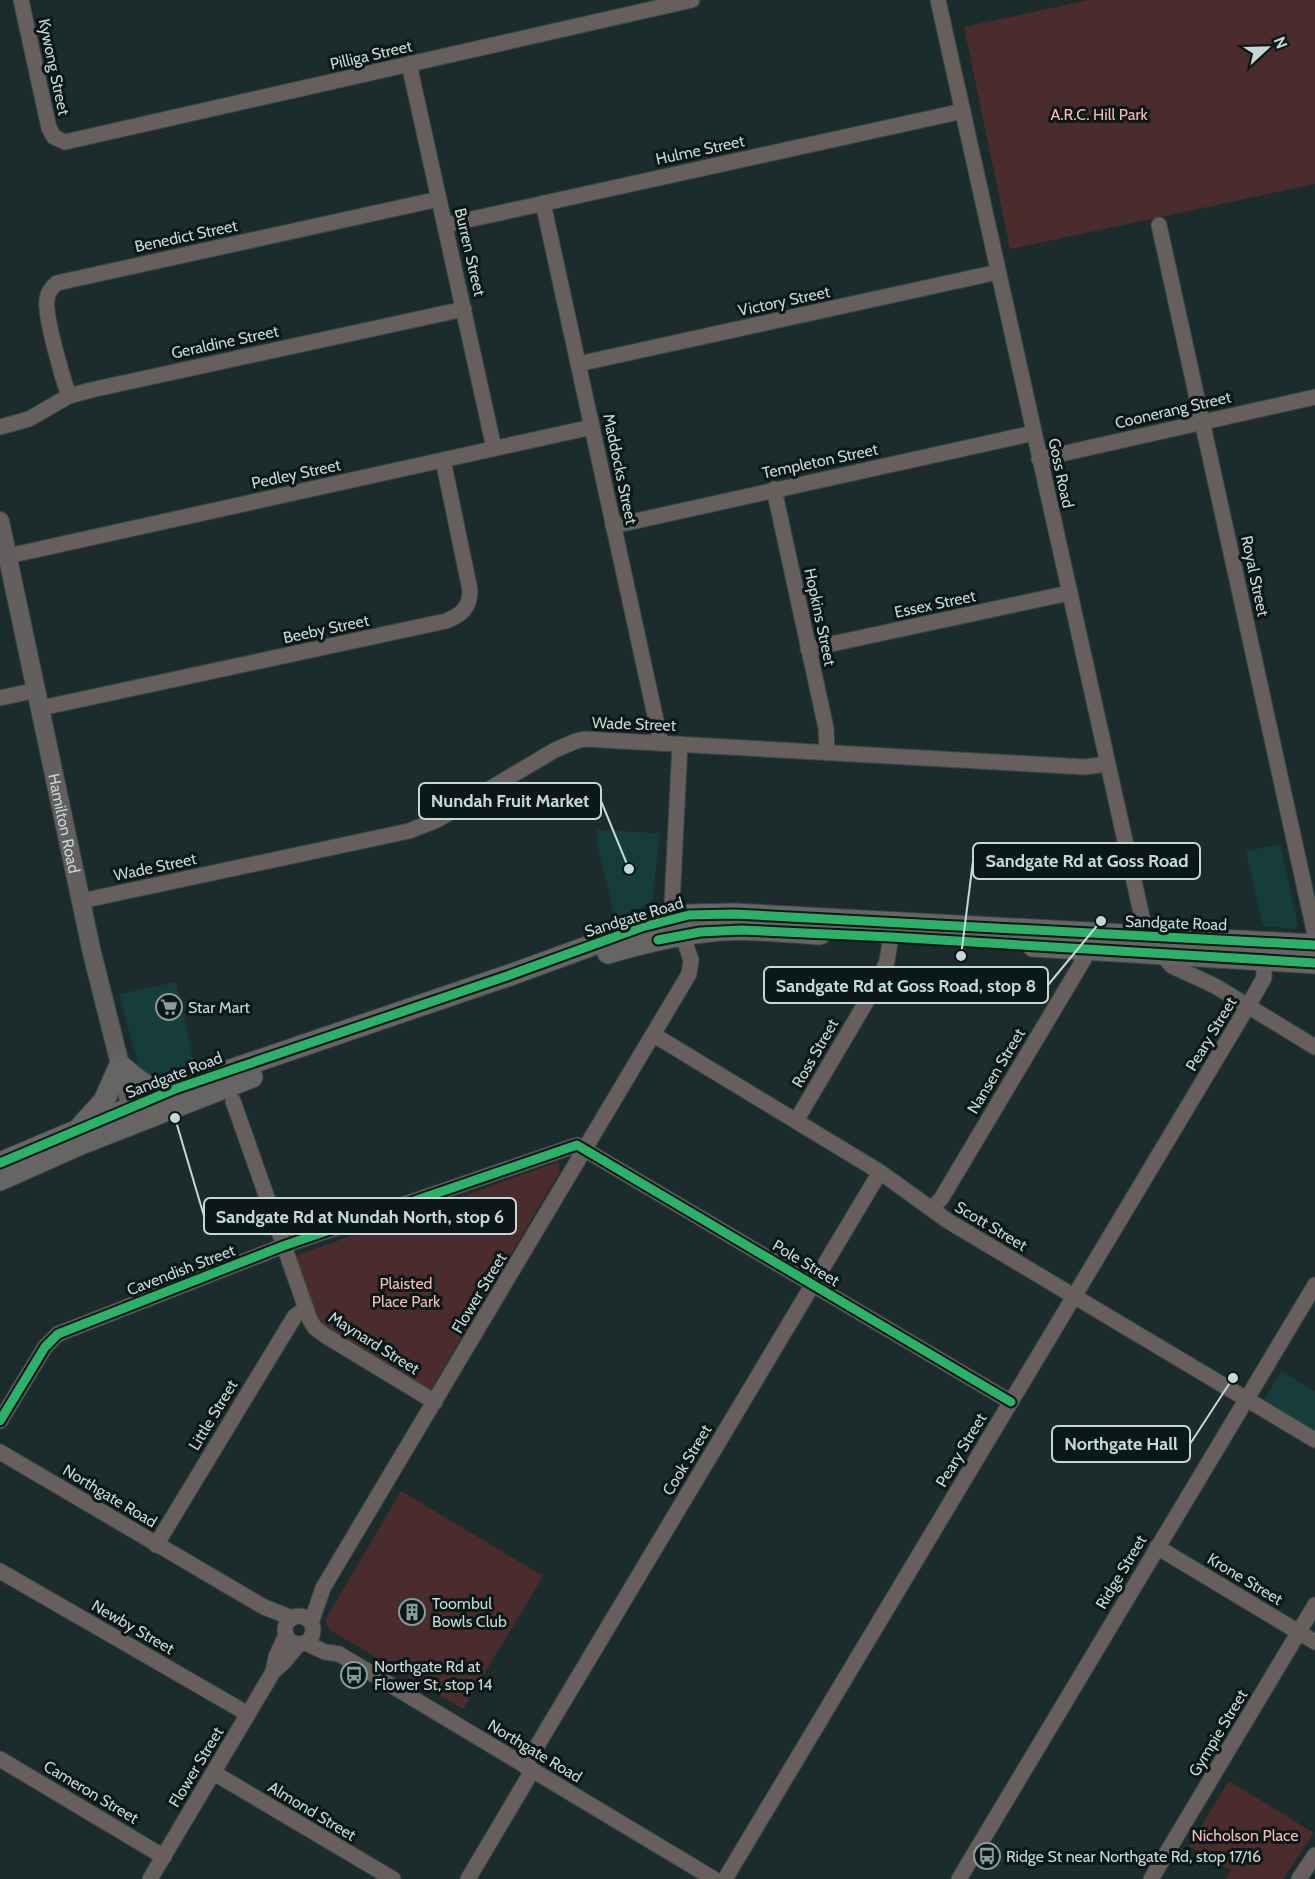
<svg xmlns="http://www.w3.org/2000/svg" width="1315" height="1879" viewBox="0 0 1315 1879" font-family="Cabin,sans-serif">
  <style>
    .built { fill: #163c3c }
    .green { fill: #4b2c2c }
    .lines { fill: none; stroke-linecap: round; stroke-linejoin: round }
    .minor-casing { stroke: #394646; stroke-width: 17 }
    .major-casing { stroke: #394646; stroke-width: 20 }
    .highway-casing { stroke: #394646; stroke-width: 23 }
    .minor { stroke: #675f5e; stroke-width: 15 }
    .major { stroke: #645f5f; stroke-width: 18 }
    .highway { stroke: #676464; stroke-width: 21 }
    .cycleway-casing { stroke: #0c1818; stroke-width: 13 }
    .cycleway { stroke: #2db169; stroke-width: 9 }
    .labels { text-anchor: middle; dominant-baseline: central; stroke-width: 6; stroke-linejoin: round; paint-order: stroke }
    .street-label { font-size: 16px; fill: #c6d7d7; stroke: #0c1818 }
    .park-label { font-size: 16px; fill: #f7b8b6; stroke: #0c1818 }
    .poi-label { font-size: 16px; fill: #c6d7d7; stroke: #0c1818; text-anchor: start }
    .leader { fill: none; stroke: #c6d7d7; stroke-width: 2 }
    .callout-dot { fill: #c6d7d7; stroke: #0c1818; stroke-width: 2 }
    .callout { fill: #0c1818; stroke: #c6d7d7; stroke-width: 2 }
    .callout-label { font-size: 18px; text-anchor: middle; font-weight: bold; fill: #c6d7d7 }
  </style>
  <rect width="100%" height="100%" fill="#1c2c2c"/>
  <g class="built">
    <path d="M 596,830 L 660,833 L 652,902 L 615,920 L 597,843 L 599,842 Z"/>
    <path d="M 1280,844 L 1298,925 L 1295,929 L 1263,926 L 1246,851 Z"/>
    <path d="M 176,982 L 195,1067 L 160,1076 L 151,1076 L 143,1071 L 138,1065 L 119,994 Z"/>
    <path d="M 1281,1371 L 1315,1391 L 1315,1430 L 1264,1400 Z"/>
  </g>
  <g class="green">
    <path d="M 1089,0 L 1315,0 L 1315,184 L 1010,249 L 964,27 Z"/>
    <path d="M 558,1162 L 560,1171 L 430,1391 L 318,1326 L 295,1256 Z"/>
    <path d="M 401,1491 L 543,1576 L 463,1709 L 330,1630 L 326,1624 L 327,1617 Z"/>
    <path d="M 1229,1781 L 1314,1833 L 1283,1879 L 1226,1879 L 1231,1870 L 1189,1846 Z"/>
  </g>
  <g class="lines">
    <defs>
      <g id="minor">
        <path d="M 21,0 L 49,128 L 54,137 L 65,142 L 692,0"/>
        <path d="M 938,0 L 1148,944"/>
        <path d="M 409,64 L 494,448"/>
        <path d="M 543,203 L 661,743"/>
        <path d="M 445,225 L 963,111"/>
        <path d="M 1159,225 L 1315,935"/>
        <path d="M 578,364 L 998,272"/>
        <path d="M 69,396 C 63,379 44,315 47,299 C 48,292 52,287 57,283 L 439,199"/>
        <path d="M 0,427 L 29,419 L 69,396 L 91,390 L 464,309"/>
        <path d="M 1039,459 L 1315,397"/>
        <path d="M 774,489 L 826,728 L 827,753"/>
        <path d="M 613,526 L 1034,433"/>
        <path d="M 8,556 L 592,427"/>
        <path d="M 808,649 L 1069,593"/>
        <path d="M 0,698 L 37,690"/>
        <path d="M 41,708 L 446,621 C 462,615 470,607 470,590 L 443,460"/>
        <path d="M 81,901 L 409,831 L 437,820 L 555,750 L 576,741 L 585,739 L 1085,767 L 1107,764"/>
        <path d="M 1160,953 L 1172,966 L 1215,986 L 1315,1047"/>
        <path d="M 654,1035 L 880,1172 L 948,1221 L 1315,1440"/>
        <path d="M 233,1101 L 310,1320 L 315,1328 L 326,1336 L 435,1402"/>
        <path d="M 796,1121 L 878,982 L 887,961 L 891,937"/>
        <path d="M 931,1209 L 941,1199 L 1090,949"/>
        <path d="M 0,1421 L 45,1347 L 58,1334 L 283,1246 L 577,1145 L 1011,1402"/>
        <path d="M 0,1452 L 264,1607 L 292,1618"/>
        <path d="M 156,1545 L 290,1324 L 295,1316 L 306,1308"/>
        <path d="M 1157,1547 L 1315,1642"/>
        <path d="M 0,1571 L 248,1714"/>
        <circle cx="299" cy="1630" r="14"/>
        <path d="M 311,1623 L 323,1588 L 689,974 L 691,960 L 672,904 L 680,744"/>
        <path d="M 306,1643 L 325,1652 L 339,1654 L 714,1879"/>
        <path d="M 273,1672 L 276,1657 L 286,1635"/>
        <path d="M 0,1759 L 164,1857"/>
        <path d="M 525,1766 L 880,1172"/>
        <path d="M 214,1773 L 393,1879"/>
        <path d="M 150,1879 L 273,1672 L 284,1662 L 298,1645"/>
        <path d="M 468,1879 L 532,1771"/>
        <path d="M 725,1879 L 1248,1006 L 1264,978 L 1264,951"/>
        <path d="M 959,1879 L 1315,1285"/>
        <path d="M 1151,1879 L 1315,1605"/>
        <path d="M 1299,1879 L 1315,1855"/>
      </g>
      <g id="major">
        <path id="s1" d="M 0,521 L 92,953 L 134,1120"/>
      </g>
      <g id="highway">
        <path d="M 1033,946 L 1315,963"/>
        <path d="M 608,953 C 645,942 683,933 722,930 C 754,928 787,932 820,934"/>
        <path d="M 82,1125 L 104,1101 L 120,1065 C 141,1083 144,1088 172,1089"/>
        <path d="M 0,1163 L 175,1089 L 507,976 L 642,927 L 689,915 L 734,914 L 1315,945"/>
        <path d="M 0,1180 L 81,1144 L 252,1077"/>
      </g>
    </defs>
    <use href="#minor" class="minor-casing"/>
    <use href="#major" class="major-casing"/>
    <use href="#highway" class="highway-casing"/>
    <use href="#minor" class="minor"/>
    <use href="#major" class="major"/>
    <use href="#highway" class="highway"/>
    <defs>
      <g id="cycleway">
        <path d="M 658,940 L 700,932 L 741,930 L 891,937 L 1315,963"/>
        <path d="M 0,1163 L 175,1089 L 507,976 L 642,927 L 689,915 L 734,914 L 1315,945"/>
        <path d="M 0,1421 L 45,1347 L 58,1334 L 283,1246 L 577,1145 L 1011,1402"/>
      </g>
    </defs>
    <use href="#cycleway" class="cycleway-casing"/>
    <use href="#cycleway" class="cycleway"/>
  </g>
  <defs>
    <symbol id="supermarket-ring" viewBox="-11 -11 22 22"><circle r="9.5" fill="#0c1818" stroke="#8a9b9b" stroke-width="1.5"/><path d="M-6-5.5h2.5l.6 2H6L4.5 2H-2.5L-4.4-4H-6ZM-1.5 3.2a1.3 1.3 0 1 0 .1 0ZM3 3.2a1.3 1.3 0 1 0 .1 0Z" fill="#8a9b9b"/></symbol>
    <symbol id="building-ring" viewBox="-11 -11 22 22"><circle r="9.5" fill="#0c1818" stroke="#8a9b9b" stroke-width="1.5"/><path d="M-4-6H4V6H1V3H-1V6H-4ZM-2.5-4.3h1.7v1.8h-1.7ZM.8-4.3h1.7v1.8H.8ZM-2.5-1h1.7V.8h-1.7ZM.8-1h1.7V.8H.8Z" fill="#8a9b9b"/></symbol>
    <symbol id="bus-ring" viewBox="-11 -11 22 22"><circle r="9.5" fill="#0c1818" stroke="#8a9b9b" stroke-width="1.5"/><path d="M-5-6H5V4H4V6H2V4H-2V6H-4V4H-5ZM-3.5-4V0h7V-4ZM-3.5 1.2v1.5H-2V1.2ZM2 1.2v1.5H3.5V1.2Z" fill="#8a9b9b"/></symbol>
  </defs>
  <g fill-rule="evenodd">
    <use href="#supermarket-ring" x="154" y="992" width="30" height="30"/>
    <use href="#building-ring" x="397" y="1597" width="30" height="30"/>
    <use href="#bus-ring" x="339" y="1660" width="30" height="30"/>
    <use href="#bus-ring" x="972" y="1841" width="30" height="30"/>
  </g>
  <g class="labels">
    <g class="street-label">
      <text transform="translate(371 55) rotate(-13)">Pilliga Street</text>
      <text transform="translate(54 67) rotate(78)">Kywong Street</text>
      <text transform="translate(700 150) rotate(-12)">Hulme Street</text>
      <text transform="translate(186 236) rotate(-12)">Benedict Street</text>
      <text transform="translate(470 252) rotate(77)">Burren Street</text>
      <text transform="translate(784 301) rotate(-12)">Victory Street</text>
      <text transform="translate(225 342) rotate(-12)">Geraldine Street</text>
      <text transform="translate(1173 410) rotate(-13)">Coonerang Street</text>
      <text transform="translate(820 461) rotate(-12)">Templeton Street</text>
      <text transform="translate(620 469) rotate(78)">Maddocks Street</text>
      <text transform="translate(1061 473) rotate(78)">Goss Road</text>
      <text transform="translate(296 474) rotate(-12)">Pedley Street</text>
      <text transform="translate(1255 576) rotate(78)">Royal Street</text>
      <text transform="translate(935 604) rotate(-12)">Essex Street</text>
      <text transform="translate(820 617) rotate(78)">Hopkins Street</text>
      <text transform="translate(326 629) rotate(-12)">Beeby Street</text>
      <text transform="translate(634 724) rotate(2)">Wade Street</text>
      <text stroke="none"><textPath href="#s1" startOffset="309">Hamilton Road</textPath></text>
      <text transform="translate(155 867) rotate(-12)">Wade Street</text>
      <text transform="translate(634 917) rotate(-17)">Sandgate Road</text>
      <text transform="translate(1176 923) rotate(2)">Sandgate Road</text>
      <text transform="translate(1211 1034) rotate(-59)">Peary Street</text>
      <text transform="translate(815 1053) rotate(-60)">Ross Street</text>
      <text transform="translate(996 1071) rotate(-59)">Nansen Street</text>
      <text transform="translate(174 1075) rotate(-21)">Sandgate Road</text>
      <text transform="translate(991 1226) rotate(31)">Scott Street</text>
      <text transform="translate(806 1263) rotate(31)">Pole Street</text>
      <text transform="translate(181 1270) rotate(-21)">Cavendish Street</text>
      <text transform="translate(479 1293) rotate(-59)">Flower Street</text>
      <text transform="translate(374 1343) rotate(32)">Maynard Street</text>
      <text transform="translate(213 1415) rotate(-59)">Little Street</text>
      <text transform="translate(961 1450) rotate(-59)">Peary Street</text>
      <text transform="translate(687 1460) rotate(-59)">Cook Street</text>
      <text transform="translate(110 1496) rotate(31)">Northgate Road</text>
      <text transform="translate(1121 1572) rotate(-59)">Ridge Street</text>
      <text transform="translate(1245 1579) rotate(31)">Krone Street</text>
      <text transform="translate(133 1627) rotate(30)">Newby Street</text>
      <text transform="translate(1218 1733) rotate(-59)">Gympie Street</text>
      <text transform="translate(535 1751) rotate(31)">Northgate Road</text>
      <text transform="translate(196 1767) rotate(-59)">Flower Street</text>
      <text transform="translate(91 1792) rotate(31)">Cameron Street</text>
      <text transform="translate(312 1811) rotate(31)">Almond Street</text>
    </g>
    <g class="park-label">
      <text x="1099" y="114">A.R.C. Hill Park</text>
      <text x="406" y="1283">Plaisted<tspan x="406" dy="18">Place Park</tspan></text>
      <text x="1245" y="1835">Nicholson Place</text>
    </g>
    <g class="poi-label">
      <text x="188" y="1007">Star Mart</text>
      <text x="432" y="1603">Toombul<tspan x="432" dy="18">Bowls Club</tspan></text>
      <text x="374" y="1666">Northgate Rd at<tspan x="374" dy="18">Flower St, stop 14</tspan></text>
      <text x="1006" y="1856">Ridge St near Northgate Rd, stop 17/16</text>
    </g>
  </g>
  <path class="leader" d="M629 869L601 801M961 956L973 861M1101 921L1048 985M175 1118L204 1216M1233 1378L1190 1444"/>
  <g class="callout-dot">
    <circle cx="629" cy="869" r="6"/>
    <circle cx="961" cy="956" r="6"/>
    <circle cx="1101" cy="921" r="6"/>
    <circle cx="175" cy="1118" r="6"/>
    <circle cx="1233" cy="1378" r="6"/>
  </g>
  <g class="callout">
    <rect x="419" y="783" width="182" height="36" rx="6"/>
    <rect x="973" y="843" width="227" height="36" rx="6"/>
    <rect x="764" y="967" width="284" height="36" rx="6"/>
    <rect x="204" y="1198" width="312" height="36" rx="6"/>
    <rect x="1052" y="1426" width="138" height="36" rx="6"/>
  </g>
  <g class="callout-label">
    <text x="510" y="807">Nundah Fruit Market</text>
    <text x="1087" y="867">Sandgate Rd at Goss Road</text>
    <text x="906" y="992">Sandgate Rd at Goss Road, stop 8</text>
    <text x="360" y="1223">Sandgate Rd at Nundah North, stop 6</text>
    <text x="1121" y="1450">Northgate Hall</text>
  </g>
  <g transform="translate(1267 48) rotate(68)" stroke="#0c1818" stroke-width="4.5" paint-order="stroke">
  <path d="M0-4.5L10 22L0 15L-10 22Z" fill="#c6d7d7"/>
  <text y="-9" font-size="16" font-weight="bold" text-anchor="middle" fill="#c6d7d7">N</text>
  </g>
</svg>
